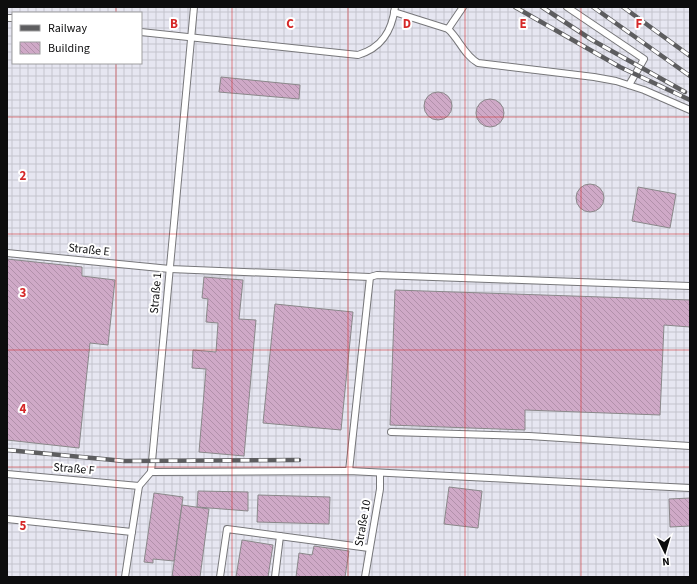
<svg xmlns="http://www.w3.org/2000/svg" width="697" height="584" viewBox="0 0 697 584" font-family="'Source Sans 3',sans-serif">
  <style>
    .industrial { fill: url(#industrial-grid); fill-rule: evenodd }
    .building { fill: url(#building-back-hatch); stroke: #8a888a }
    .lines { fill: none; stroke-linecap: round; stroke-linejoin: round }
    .lane-casing { stroke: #77777a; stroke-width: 8 }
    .lane { stroke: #fff; stroke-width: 6 }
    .rail-casing { stroke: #5d5d5f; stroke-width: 4.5 }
    .rail { stroke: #fff; stroke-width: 3; stroke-dasharray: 9; stroke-linecap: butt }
    .grid { fill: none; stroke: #d62828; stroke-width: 1; stroke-opacity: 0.55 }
    .labels { text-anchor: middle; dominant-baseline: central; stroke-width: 4; stroke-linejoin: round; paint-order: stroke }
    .street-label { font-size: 12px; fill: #0d0d0e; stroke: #fff }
    .grid-label { font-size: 13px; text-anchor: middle; font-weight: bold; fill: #d62828; stroke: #fff; stroke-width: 4; stroke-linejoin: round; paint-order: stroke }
  </style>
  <defs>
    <pattern id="industrial-grid" width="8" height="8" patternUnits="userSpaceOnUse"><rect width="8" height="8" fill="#e6e6f1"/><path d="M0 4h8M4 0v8" fill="none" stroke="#c4c4cd"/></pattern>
    <pattern id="building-back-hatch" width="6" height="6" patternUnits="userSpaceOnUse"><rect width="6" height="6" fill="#cfa9c7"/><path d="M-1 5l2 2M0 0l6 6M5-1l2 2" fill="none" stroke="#b190aa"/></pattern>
  </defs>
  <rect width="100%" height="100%" fill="#f1f1f4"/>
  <path class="industrial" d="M 7,7 L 690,7 L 690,577 L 7,577 ZM 13,13 L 141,13 L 141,63 L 13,63 Z"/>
  <g class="building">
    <path d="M 221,77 L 300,85 L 299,99 L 219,92 Z"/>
    <circle cx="438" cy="106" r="14"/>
    <circle cx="490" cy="113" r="14"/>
    <circle cx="590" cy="198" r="14"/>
    <path d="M 638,187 L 676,194 L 670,228 L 632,221 Z"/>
    <path d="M 7,259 L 82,267 L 82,276 L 115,280 L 108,345 L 90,343 L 79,448 L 7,440 Z"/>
    <path d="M 204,277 L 243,280 L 239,319 L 256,320 L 244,456 L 199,452 L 206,369 L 192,368 L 193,350 L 216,352 L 218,323 L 206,322 L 208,299 L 202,298 Z"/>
    <path d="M 395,290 L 690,300 L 690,327 L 664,325 L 660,415 L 525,410 L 525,430 L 390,425 Z"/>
    <path d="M 275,304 L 353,312 L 341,430 L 263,423 Z"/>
    <path d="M 449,487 L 482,491 L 478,528 L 444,524 Z"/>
    <path d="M 198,491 L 248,492 L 248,511 L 197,507 Z"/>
    <path d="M 154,493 L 183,497 L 174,561 L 153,559 L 153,563 L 144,562 Z"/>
    <path d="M 258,495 L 330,497 L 329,524 L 257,522 Z"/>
    <path d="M 690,498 L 690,526 L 670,527 L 669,499 Z"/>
    <path d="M 182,505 L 209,509 L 200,577 L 172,577 Z"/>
    <path d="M 242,540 L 273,545 L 268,577 L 236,577 Z"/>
    <path d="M 314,546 L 349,551 L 345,577 L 296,577 L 299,553 L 312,555 Z"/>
  </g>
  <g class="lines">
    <defs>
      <g id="lane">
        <path d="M 567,7 L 644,59 L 629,85"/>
        <path d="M 394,12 L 448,29 C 459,39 464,55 478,63 L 594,77 L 616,81 L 644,90 L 690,110"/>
        <path d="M 7,18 L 13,18"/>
        <path d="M 448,29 L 463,7"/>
        <path d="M 141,32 L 358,55 C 382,48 392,31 395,7"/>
        <path d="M 7,253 L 170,269 L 370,277 L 377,275 L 690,286"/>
        <path d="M 391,432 L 529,436 L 690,446"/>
        <path d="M 349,471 L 370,277"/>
        <path d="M 151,472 L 349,471 L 690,488"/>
        <path d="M 7,474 L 139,486"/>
        <path d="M 7,519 L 132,532"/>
        <path d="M 125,577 L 139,486 L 151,472 L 194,7"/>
        <path d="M 220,577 L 227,529 L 369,548"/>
        <path d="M 275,577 L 280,536"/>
        <path d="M 365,577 L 380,489 L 380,473"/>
      </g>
    </defs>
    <use href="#lane" class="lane-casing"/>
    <use href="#lane" class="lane"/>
    <defs>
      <g id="rail">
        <path d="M 515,7 L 620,67 L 690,100"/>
        <path d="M 542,7 L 592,40 L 685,92"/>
        <path d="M 593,7 L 690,76"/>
        <path d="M 623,7 L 690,56"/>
        <path d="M 7,450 L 124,461 L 299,460"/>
      </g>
    </defs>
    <use href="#rail" class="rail-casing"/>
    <use href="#rail" class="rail"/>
  </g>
  <path class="grid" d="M 116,7 L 116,13M 232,7 L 232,577M 348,7 L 348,577M 465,7 L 465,577M 581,7 L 581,577M 116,63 L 116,577M 7,117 L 690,117M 7,234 L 690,234M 7,350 L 690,350M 7,467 L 690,467"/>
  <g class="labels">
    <g class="street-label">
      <text transform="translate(89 250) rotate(6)">Straße E</text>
      <text transform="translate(156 293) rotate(-85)">Straße 1</text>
      <text transform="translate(74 469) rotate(5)">Straße F</text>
      <text transform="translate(363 523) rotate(-80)">Straße 10</text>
    </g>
  </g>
  <g class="grid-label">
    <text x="174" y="28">B</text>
    <text x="290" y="28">C</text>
    <text x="407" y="28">D</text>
    <text x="523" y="28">E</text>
    <text x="639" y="28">F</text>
    <text x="23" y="180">2</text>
    <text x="23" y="297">3</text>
    <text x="23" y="413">4</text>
    <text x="23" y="530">5</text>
  </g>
  <rect width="697" height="584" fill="none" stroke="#0d0d0e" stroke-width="16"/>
  <rect x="12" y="12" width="130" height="52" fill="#ffffff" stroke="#9e9e9f"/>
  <rect x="20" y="25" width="20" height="6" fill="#5d5d5f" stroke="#9e9e9f"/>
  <text x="48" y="32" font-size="12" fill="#0d0d0e">Railway</text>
  <rect x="20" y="42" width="20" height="12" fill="url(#building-back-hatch)" stroke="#9e9e9f"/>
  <text x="48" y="52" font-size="12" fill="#0d0d0e">Building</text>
  <g transform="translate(665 552) rotate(175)" stroke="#ffffff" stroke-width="3" paint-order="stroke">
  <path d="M0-3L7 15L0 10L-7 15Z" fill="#0d0d0e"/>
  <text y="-6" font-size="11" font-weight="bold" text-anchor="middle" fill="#0d0d0e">N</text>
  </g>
</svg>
